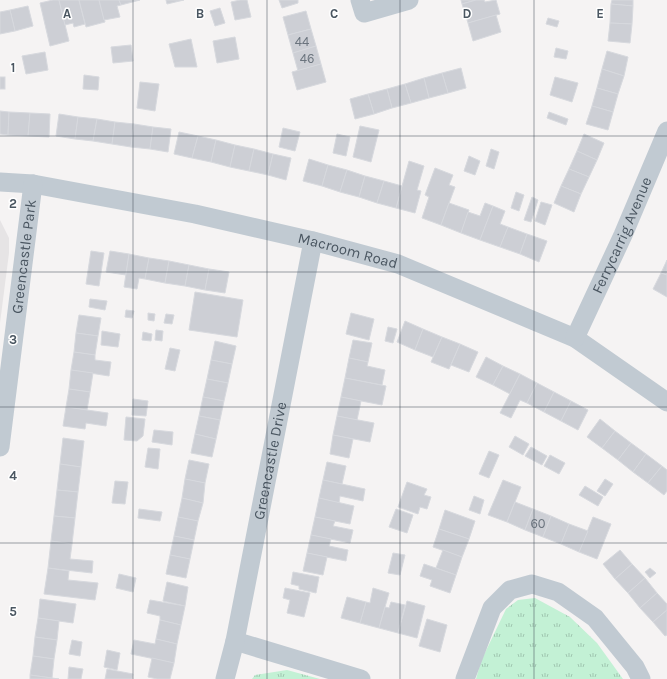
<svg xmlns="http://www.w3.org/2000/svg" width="667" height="679" viewBox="0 0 667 679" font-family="Karla,sans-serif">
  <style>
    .education { fill: #e6e4e5 }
    .grass { fill: url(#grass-tufts) }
    .building { fill: #cdcfd5; stroke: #d7d9de }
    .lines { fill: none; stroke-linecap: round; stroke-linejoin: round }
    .minor { stroke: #c1cad2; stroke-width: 19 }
    .grid { fill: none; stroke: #4a5661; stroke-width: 1; stroke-opacity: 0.55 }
    .labels { text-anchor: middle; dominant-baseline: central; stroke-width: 3; stroke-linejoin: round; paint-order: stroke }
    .number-label { font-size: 13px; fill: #6b747e }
    .street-label { font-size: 15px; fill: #4a5661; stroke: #fff }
    .grid-label { font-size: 13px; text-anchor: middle; font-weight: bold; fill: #4a5661; stroke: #fff; stroke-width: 3; stroke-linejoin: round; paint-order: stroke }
  </style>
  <defs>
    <pattern id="grass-tufts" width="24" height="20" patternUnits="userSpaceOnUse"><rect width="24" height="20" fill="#c3f1d5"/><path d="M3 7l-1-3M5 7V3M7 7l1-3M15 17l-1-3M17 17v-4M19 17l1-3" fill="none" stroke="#a0c6b0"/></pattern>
  </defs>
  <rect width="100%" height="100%" fill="#f5f3f3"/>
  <path class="education" d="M 0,220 L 9,238 L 9,253 L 0,323 Z"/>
  <g class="grass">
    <path d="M 535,598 L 570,617 L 597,643 L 623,679 L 476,679 L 481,661 L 506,609 L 518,600 Z"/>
    <path d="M 287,670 L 320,679 L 252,679 L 255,675 Z"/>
  </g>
  <g class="building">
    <path d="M 53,0 L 59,0 L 69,41 L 50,46 L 40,3 Z"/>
    <path d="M 59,0 L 79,0 L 85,24 L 74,27 L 73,23 L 65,25 Z"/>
    <path d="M 79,0 L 99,0 L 105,22 L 86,27 Z"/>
    <path d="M 99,0 L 119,0 L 121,5 L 117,6 L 120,17 L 104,20 Z"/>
    <path d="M 119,0 L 140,0 L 121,5 Z"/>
    <path d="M 166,0 L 184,0 L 167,4 Z"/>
    <path d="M 240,0 L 247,0 L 251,17 L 235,20 L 231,2 Z"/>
    <path d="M 279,0 L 298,0 L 298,3 L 282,8 Z"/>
    <path d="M 461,0 L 476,0 L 462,4 Z"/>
    <path d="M 476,0 L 484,0 L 485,2 L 496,0 L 500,14 L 468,23 L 462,4 Z"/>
    <path d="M 612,0 L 633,0 L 633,6 L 611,4 Z"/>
    <path d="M 611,4 L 633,6 L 632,24 L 610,23 Z"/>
    <path d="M 28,6 L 33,26 L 15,31 L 10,10 Z"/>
    <path d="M 220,8 L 225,23 L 215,26 L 210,11 Z"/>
    <path d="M 10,10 L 15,31 L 0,34 L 0,12 Z"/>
    <path d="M 306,11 L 311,29 L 288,35 L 283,17 Z"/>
    <path d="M 496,15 L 501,32 L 473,41 L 468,23 Z"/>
    <path d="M 548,18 L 559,21 L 557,27 L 546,24 Z"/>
    <path d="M 610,23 L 632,24 L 630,43 L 608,41 Z"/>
    <path d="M 311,29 L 316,46 L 293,53 L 288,35 Z"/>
    <path d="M 235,37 L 239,59 L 217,63 L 213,41 Z"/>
    <path d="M 191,39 L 197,67 L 175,67 L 169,44 Z"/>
    <path d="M 131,45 L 133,61 L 113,63 L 111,47 Z"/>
    <path d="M 316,46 L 321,64 L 298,71 L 293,53 Z"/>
    <path d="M 556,48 L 568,51 L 566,59 L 554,57 Z"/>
    <path d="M 607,51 L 628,57 L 624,76 L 602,69 Z"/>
    <path d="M 45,52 L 48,70 L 26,74 L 22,56 Z"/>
    <path d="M 321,64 L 326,82 L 297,90 L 292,72 Z"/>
    <path d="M 461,68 L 466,88 L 448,93 L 442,73 Z"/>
    <path d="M 602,69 L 624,76 L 618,94 L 597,88 Z"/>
    <path d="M 442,73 L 448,93 L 429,98 L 424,78 Z"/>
    <path d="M 84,75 L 99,77 L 98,90 L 83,89 Z"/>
    <rect x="0" y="77" width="5" height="12"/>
    <path d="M 555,77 L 578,83 L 572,102 L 550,95 Z"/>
    <path d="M 424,78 L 429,98 L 411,103 L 405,84 Z"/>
    <path d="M 140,82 L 159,84 L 155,111 L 137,108 Z"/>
    <path d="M 405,84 L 411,103 L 392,108 L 387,89 Z"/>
    <path d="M 597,88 L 618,94 L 613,112 L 592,106 Z"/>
    <path d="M 387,89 L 392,108 L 374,114 L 368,94 Z"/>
    <path d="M 368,94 L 374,114 L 355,119 L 350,99 Z"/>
    <path d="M 592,106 L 613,112 L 608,130 L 586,124 Z"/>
    <path d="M 0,111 L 9,112 L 8,135 L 0,134 Z"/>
    <path d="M 9,112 L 30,113 L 28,136 L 8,135 Z"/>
    <path d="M 549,112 L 568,119 L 566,125 L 547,118 Z"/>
    <path d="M 30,113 L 50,114 L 49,137 L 28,136 Z"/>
    <path d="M 59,114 L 78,117 L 75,139 L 56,136 Z"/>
    <path d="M 78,117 L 97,119 L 93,141 L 75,139 Z"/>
    <path d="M 97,119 L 115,122 L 112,144 L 93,141 Z"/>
    <path d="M 115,122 L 134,124 L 131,147 L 112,144 Z"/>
    <path d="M 134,124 L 153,127 L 150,149 L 131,147 Z"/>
    <path d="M 360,126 L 379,130 L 371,162 L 353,157 Z"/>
    <path d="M 153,127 L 171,129 L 168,152 L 150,149 Z"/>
    <path d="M 283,128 L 300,132 L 295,151 L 279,147 Z"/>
    <path d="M 179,132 L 198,136 L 192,158 L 174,154 Z"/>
    <path d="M 337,134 L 350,137 L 346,156 L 333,153 Z"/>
    <path d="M 584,134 L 604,143 L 597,160 L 577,151 Z"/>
    <path d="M 198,136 L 216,140 L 211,162 L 192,158 Z"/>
    <path d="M 216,140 L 235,145 L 230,167 L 211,162 Z"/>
    <path d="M 235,145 L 254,149 L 249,171 L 230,167 Z"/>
    <path d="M 254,149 L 273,154 L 268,175 L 249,171 Z"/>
    <path d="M 491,149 L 499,152 L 494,169 L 486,166 Z"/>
    <path d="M 577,151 L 597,160 L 589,177 L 569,169 Z"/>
    <path d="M 273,154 L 291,158 L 286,180 L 268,175 Z"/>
    <path d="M 469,156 L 480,161 L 475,175 L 464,171 Z"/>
    <path d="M 309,159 L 328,165 L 322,186 L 303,181 Z"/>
    <path d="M 409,161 L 424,166 L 417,190 L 421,191 L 415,213 L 396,208 Z"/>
    <path d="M 328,165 L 347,170 L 340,192 L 322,186 Z"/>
    <path d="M 435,168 L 453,175 L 449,185 L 455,187 L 441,225 L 422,218 L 429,197 L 425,195 Z"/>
    <path d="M 569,169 L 589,177 L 581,194 L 561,186 Z"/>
    <path d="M 347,170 L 365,176 L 359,197 L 340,192 Z"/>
    <path d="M 365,176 L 384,181 L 377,203 L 359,197 Z"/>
    <path d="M 384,181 L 402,186 L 396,208 L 377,203 Z"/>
    <path d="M 561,186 L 581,194 L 574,212 L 554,203 Z"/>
    <path d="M 516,192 L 524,195 L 519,211 L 511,208 Z"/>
    <path d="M 532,197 L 538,200 L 531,222 L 524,220 Z"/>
    <path d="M 541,202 L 552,205 L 545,225 L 535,221 Z"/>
    <path d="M 449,203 L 469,210 L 461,233 L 441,225 Z"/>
    <path d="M 485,203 L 493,206 L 480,240 L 461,233 L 468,212 L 480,216 Z"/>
    <path d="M 493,206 L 505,211 L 500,224 L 508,227 L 500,247 L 480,240 Z"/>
    <path d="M 508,227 L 527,234 L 520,254 L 500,247 Z"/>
    <path d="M 527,234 L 547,241 L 539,262 L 520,254 Z"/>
    <path d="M 91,251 L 104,253 L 99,286 L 86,284 Z"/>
    <path d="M 110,251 L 129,254 L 126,275 L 106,272 Z"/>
    <path d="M 129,254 L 149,258 L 145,279 L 139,278 L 137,289 L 124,287 Z"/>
    <path d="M 149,258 L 169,261 L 165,283 L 145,279 Z"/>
    <path d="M 667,260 L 667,275 L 661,273 Z"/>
    <path d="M 169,261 L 189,265 L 185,286 L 165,283 Z"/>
    <path d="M 189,265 L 209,269 L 205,290 L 185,286 Z"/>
    <path d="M 209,269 L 229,272 L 225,293 L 205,290 Z"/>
    <path d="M 661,273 L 667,275 L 667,297 L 653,289 Z"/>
    <path d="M 195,292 L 243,300 L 237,337 L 189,330 Z"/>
    <path d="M 90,299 L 107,301 L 105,310 L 89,307 Z"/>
    <path d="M 126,310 L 134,311 L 132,318 L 125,317 Z"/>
    <path d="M 148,313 L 155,314 L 154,321 L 148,320 Z"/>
    <path d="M 351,313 L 374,319 L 369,340 L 346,334 Z"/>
    <path d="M 166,314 L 174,315 L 172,324 L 164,323 Z"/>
    <path d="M 79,315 L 101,318 L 98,336 L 76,333 Z"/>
    <path d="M 405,321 L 423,329 L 415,350 L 397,342 Z"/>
    <path d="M 388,327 L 397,329 L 393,343 L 385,341 Z"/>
    <path d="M 423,329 L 442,337 L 433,357 L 415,350 Z"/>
    <path d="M 156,330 L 163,331 L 162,341 L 155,340 Z"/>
    <path d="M 102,331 L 120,334 L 118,347 L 101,345 Z"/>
    <path d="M 143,332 L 152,334 L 151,341 L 142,340 Z"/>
    <path d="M 76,333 L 98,336 L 95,355 L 74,352 Z"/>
    <path d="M 442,337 L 460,344 L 449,369 L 431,362 Z"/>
    <path d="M 353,340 L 372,343 L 368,362 L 349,358 Z"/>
    <path d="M 215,341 L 236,346 L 232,364 L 211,360 Z"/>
    <path d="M 460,344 L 478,352 L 469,372 L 451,365 Z"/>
    <path d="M 170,348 L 180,350 L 175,371 L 165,369 Z"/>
    <path d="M 74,352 L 95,355 L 95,360 L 111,362 L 109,376 L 71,370 Z"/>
    <path d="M 486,357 L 503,366 L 493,385 L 476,377 Z"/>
    <path d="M 349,358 L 368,362 L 367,366 L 385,370 L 382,385 L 345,378 Z"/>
    <path d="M 211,360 L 232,364 L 228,383 L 207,379 Z"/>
    <path d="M 503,366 L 520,374 L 510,394 L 493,385 Z"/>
    <path d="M 71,370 L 93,373 L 90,392 L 69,389 Z"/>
    <path d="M 520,374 L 537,383 L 527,403 L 520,400 L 511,418 L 500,413 Z"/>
    <path d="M 345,378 L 386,386 L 382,405 L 341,397 Z"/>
    <path d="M 207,379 L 228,383 L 224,401 L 203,397 Z"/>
    <path d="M 537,383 L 554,392 L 544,412 L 527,403 Z"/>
    <path d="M 69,389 L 90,392 L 87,410 L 66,407 Z"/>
    <path d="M 554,392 L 571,401 L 561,421 L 544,412 Z"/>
    <path d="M 203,397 L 224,401 L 220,420 L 199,416 Z"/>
    <path d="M 341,397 L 361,401 L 357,420 L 337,416 Z"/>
    <path d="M 133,399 L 148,401 L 146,416 L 132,415 Z"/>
    <path d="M 571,401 L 588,410 L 578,430 L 561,421 Z"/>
    <path d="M 66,407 L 108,413 L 106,426 L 86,423 L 85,429 L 63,426 Z"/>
    <path d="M 199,416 L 220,420 L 216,439 L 195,434 Z"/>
    <path d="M 337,416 L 374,423 L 370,442 L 333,435 Z"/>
    <path d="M 126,417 L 145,419 L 143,436 L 137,441 L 124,440 Z"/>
    <path d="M 600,419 L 615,431 L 602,448 L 587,437 Z"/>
    <path d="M 154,430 L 173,432 L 172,445 L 152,442 Z"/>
    <path d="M 615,431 L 631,443 L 618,460 L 602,448 Z"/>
    <path d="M 195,434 L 216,439 L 212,457 L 191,453 Z"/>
    <path d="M 333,435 L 353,439 L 349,458 L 330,454 Z"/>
    <path d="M 515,436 L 529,444 L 523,455 L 509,447 Z"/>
    <path d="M 63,438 L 84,441 L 81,467 L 60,464 Z"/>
    <path d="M 631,443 L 646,454 L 633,472 L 618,460 Z"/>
    <path d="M 531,447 L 547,456 L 542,465 L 525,456 Z"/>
    <path d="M 148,448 L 160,449 L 158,469 L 145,467 Z"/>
    <path d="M 489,451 L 499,455 L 489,478 L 479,474 Z"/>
    <path d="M 646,454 L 662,466 L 648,483 L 633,472 Z"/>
    <path d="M 550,455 L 565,463 L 559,474 L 544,466 Z"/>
    <path d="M 189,460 L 209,464 L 205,483 L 185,479 Z"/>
    <path d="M 327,462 L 346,466 L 342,484 L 323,480 Z"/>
    <path d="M 60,464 L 81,467 L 78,492 L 57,490 Z"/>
    <path d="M 662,466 L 667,470 L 667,491 L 664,495 L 648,483 Z"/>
    <path d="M 185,479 L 205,483 L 203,503 L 182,498 Z"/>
    <path d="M 605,479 L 613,484 L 605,496 L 597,491 Z"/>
    <path d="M 323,480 L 365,489 L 363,501 L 340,496 L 339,503 L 319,498 Z"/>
    <path d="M 503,480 L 521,487 L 507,522 L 488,515 Z"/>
    <path d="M 115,481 L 128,482 L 125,504 L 112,503 Z"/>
    <path d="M 407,482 L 427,489 L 424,495 L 431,497 L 427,509 L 420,507 L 418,514 L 398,507 Z"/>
    <path d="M 585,486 L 603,497 L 598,506 L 579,495 Z"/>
    <path d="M 57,490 L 78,492 L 75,518 L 54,516 Z"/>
    <path d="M 474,496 L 484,500 L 480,514 L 469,510 Z"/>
    <path d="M 182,498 L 203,503 L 198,521 L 178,517 Z"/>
    <path d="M 319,498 L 354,506 L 350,524 L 315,517 Z"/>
    <path d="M 515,502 L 533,509 L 525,530 L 507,522 Z"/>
    <path d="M 139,509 L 162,512 L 160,521 L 138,518 Z"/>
    <path d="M 396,509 L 413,515 L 407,533 L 389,527 Z"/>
    <path d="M 533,509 L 551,516 L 543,537 L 525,530 Z"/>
    <path d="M 445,510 L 475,521 L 469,539 L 439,529 Z"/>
    <path d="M 54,516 L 75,518 L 72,544 L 51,541 Z"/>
    <path d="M 551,516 L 569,524 L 561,544 L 543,537 Z"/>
    <path d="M 178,517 L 198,521 L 194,540 L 174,536 Z"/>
    <path d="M 315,517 L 335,521 L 333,526 L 353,530 L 350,543 L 311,535 Z"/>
    <path d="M 593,517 L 611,524 L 597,559 L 579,552 Z"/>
    <path d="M 569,524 L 588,531 L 579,552 L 561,544 Z"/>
    <path d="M 439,529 L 469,539 L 462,557 L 433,547 Z"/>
    <path d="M 311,535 L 331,539 L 329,546 L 348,550 L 346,561 L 307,553 Z"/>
    <path d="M 174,536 L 194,540 L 190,559 L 170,555 Z"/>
    <path d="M 51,541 L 72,544 L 70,559 L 93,561 L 92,573 L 48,568 Z"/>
    <path d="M 443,550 L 462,557 L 456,575 L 436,568 Z"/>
    <path d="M 620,550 L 632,564 L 615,579 L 603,564 Z"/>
    <path d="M 307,553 L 327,557 L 323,575 L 303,571 Z"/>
    <path d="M 393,553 L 405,555 L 400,575 L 388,573 Z"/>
    <path d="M 170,555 L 190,559 L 186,578 L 166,574 Z"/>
    <path d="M 424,564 L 456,575 L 450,593 L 430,586 L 432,580 L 420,576 Z"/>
    <path d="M 632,564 L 645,578 L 628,593 L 615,579 Z"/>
    <path d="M 48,568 L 69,571 L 68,580 L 98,583 L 95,600 L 44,594 Z"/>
    <path d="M 650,568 L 656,573 L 650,578 L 645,572 Z"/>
    <path d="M 293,572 L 319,577 L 316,593 L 299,589 L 299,586 L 291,584 Z"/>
    <path d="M 119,574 L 136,578 L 133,592 L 116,588 Z"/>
    <path d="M 645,578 L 657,593 L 640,608 L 628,593 Z"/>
    <path d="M 167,582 L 188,587 L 185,606 L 163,601 Z"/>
    <path d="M 285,588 L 310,593 L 304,617 L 287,613 L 290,600 L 283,598 Z"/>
    <path d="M 373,588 L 389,593 L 379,628 L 360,623 L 366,602 L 370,603 Z"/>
    <path d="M 657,593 L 667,604 L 667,610 L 653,622 L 640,608 Z"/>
    <path d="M 347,597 L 366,602 L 360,623 L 341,618 Z"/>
    <path d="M 40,599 L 76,604 L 73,623 L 38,618 Z"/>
    <path d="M 150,600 L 185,606 L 181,625 L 160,620 L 160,616 L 147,613 Z"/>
    <path d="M 407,601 L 425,606 L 417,638 L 398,633 Z"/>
    <path d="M 391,602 L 405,605 L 398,633 L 379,628 L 385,607 L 389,608 Z"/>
    <path d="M 667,610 L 667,635 L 665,636 L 653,622 Z"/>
    <path d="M 38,618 L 59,621 L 57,640 L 35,637 Z"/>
    <path d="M 427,619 L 447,625 L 440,652 L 419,646 Z"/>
    <path d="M 160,620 L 181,625 L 177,644 L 156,639 Z"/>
    <path d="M 35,637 L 57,640 L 54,659 L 33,656 Z"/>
    <path d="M 156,639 L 177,644 L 174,663 L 131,654 L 134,640 L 155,644 Z"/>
    <path d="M 72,640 L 82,642 L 80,656 L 69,654 Z"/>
    <path d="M 107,650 L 120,653 L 117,670 L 104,667 Z"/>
    <path d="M 33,656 L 54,659 L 52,678 L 30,675 Z"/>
    <path d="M 152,658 L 174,663 L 170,679 L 157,679 L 148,677 Z"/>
    <path d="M 69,667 L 83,669 L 81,679 L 68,679 Z"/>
    <path d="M 107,669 L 133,674 L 132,679 L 105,679 Z"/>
    <path d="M 30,675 L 52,678 L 59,679 L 30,679 Z"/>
  </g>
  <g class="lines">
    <g class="minor">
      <path d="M 360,0 L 364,13 L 409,0"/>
      <path id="s1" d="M 0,182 L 33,184 L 195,214 L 313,241 L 398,264 L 575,338 L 667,402"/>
      <path id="s2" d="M 575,338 L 623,235 L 667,131"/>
      <path id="s3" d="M 0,447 L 33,184"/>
      <path d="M 235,641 L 361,679"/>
      <path id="s4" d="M 225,679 L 235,641 L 313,241"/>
      <path d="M 465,679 L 492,608 L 510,590 L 532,584 L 558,592 L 595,618 L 635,667 L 641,679"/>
    </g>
  </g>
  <path class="grid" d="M 133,0 L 133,679M 267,0 L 267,679M 400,0 L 400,679M 534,0 L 534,679M 0,136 L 667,136M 0,272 L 667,272M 0,407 L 667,407M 0,543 L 667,543"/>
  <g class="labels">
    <g class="number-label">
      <text x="302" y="41">44</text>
      <text x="307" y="58">46</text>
      <text x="538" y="523">60</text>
    </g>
    <g class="street-label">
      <text stroke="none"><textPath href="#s2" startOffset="113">Ferrycarrig Avenue</textPath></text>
      <text stroke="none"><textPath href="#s1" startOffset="355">Macroom Road</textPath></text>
      <text stroke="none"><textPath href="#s3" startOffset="192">Greencastle Park</textPath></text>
      <text stroke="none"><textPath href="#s4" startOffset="223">Greencastle Drive</textPath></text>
    </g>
  </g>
  <g class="grid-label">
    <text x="67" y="18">A</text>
    <text x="200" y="18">B</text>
    <text x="334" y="18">C</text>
    <text x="467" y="18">D</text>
    <text x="600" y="18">E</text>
    <text x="13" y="72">1</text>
    <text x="13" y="208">2</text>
    <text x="13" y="344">3</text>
    <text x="13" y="480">4</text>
    <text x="13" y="616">5</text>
  </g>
</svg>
